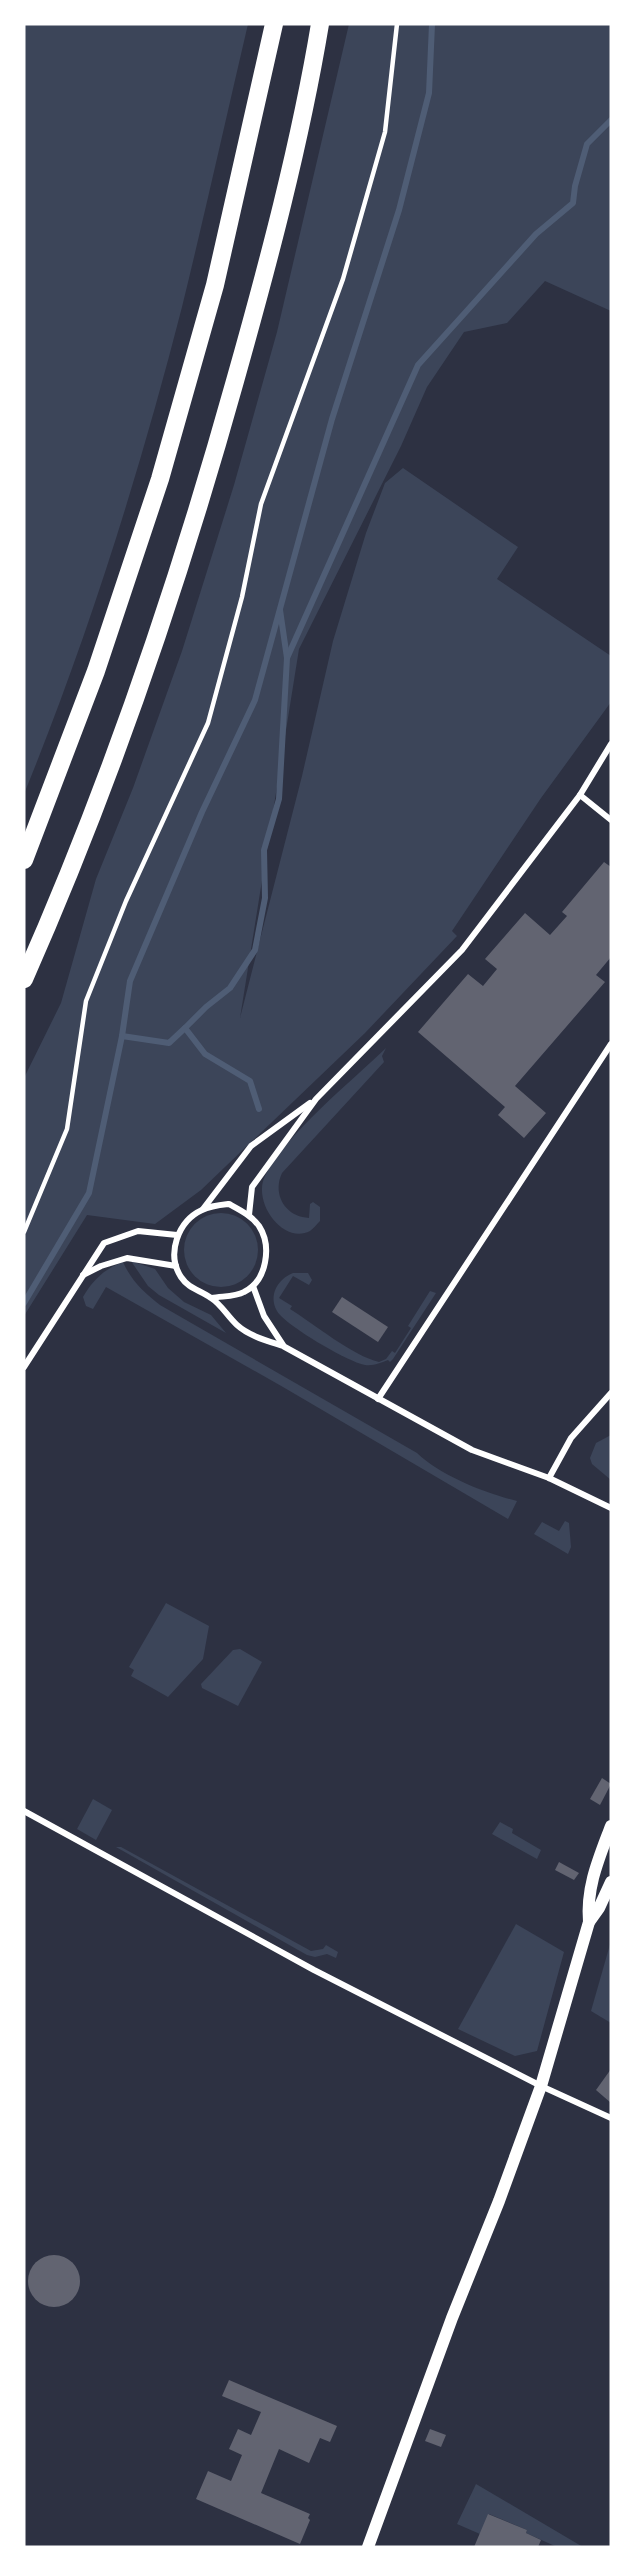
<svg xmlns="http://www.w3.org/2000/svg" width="635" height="2571" viewBox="0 0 635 2571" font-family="Mulish,sans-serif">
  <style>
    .green { fill: #3c4559 }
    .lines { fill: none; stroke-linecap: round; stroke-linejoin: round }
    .stream { stroke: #4f5d75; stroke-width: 6 }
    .building { fill: #626471 }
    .service { stroke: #fff; stroke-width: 4.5 }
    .minor { stroke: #fff; stroke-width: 6 }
    .secondary { stroke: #fff; stroke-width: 12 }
    .motorway { stroke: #fff; stroke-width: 18 }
  </style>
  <rect width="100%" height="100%" fill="#2d3142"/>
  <g class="green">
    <path d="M 24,24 L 248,24 C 226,118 205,213 182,307 C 140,471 88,637 24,794 Z"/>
    <path d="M 349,24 L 611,24 L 611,311 L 545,281 L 507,323 L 464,332 L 427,387 L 401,446 L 299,649 L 240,1018 L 302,776 L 333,641 L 366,533 L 385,483 L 403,468 L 518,547 L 497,579 L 611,656 L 611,702 L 541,798 L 452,931 L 457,936 L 365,1033 L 201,1190 L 155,1224 L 87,1215 L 24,1316 L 24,1078 L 61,1003 L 96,879 L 133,788 L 182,651 L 234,485 L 277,332 Z"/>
    <path d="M 386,1048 L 382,1056 L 384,1062 L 282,1173 C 272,1194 285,1217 309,1218 L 310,1204 L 313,1202 L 320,1207 L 320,1221 C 317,1224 313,1229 310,1231 C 283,1245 252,1202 265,1176 C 286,1134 351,1082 386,1048 Z"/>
    <circle cx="221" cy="1250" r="37"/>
    <path d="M 131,1261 L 155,1269 L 168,1288 L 184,1302 L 211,1315 L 226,1333 L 159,1295 L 148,1286 Z"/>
    <path d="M 123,1262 C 132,1282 144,1292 160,1305 L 417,1453 C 441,1476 485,1493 517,1501 L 508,1519 L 283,1387 L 106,1287 L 93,1309 L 86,1306 L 83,1297 C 93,1280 104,1269 123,1262 Z"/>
    <path d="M 293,1273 L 308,1273 L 312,1280 L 309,1285 L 293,1276 L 279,1298 L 292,1306 L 290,1309 C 314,1324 353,1356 379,1362 L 386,1359 L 392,1351 L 395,1353 L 411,1328 L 408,1326 L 430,1291 L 436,1293 L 393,1359 L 390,1362 L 388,1360 C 380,1363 374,1366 365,1365 C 348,1362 285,1325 277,1311 C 268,1295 278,1279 293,1273 Z"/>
    <path d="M 611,1435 L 611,1480 L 592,1464 L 590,1458 L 596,1443 Z"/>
    <path d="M 565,1521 L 569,1523 L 571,1547 L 568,1554 L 534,1534 L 542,1522 L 559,1531 Z"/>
    <path d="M 166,1603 L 209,1626 L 203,1659 L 168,1697 L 131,1676 L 134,1670 L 129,1667 Z"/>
    <path d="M 240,1649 L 262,1662 L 238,1706 L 202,1688 L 201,1684 L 233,1650 Z"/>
    <path d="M 93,1799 L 112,1810 L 96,1840 L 77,1829 Z"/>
    <path d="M 500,1822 L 513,1829 L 512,1833 L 541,1850 L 537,1859 L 492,1834 Z"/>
    <path d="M 116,1847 L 121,1847 L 311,1951 L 323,1949 L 326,1945 L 338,1952 L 336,1958 L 327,1954 L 315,1957 L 307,1955 Z"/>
    <path d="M 516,1924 L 564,1952 L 537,2051 L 515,2056 L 458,2029 Z"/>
    <path d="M 611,1941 L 611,2023 L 591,2011 Z"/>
    <path d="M 476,2484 L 583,2547 L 557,2547 L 526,2533 L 527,2530 L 489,2514 L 480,2534 L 457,2524 Z"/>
  </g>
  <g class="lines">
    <g class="stream">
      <path d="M 287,658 L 418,365 L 536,234 L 573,203 L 575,186 L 587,144 L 611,120"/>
      <path d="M 185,1028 L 206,1007 L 230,988 L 255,950 L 265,898 L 264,850 L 279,799 L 287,658 L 280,610"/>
      <path d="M 122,1036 L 169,1043 L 185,1028 L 205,1054 L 250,1081 L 259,1109"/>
      <path d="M 24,1303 L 89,1193 L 122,1036 L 130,981 L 202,812 L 255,700 L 332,419 L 399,210 L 429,93 L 432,24"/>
    </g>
  </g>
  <g class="building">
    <path d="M 604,862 L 611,867 L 611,957 L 596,975 L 605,982 L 515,1086 L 546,1113 L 524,1138 L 498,1115 L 505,1107 L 418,1032 L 468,974 L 483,986 L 497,969 L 485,959 L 525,913 L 550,935 L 567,916 L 562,912 Z"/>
    <path d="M 342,1297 L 388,1327 L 378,1342 L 332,1312 Z"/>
    <path d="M 602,1778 L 611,1784 L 600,1805 L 590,1799 Z"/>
    <path d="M 559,1862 L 579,1873 L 574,1880 L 555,1870 Z"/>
    <path d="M 611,2069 L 611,2103 L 596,2090 Z"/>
    <circle cx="54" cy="2281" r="26"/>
    <path d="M 229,2380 L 337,2426 L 330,2442 L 320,2438 L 309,2463 L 279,2449 L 261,2493 L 310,2514 L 308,2518 L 310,2520 L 300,2544 L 196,2499 L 208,2471 L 231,2481 L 242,2455 L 229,2449 L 238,2429 L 251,2435 L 261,2412 L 222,2396 Z"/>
    <path d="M 430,2429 L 446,2435 L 441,2447 L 425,2441 Z"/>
    <path d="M 488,2514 L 527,2530 L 526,2533 L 541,2540 L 538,2547 L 474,2547 Z"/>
  </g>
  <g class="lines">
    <path class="service" d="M 24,1232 L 67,1129 L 86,1001 L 126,901 L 208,723 L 242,597 L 261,504 L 343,279 L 385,132 L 397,24"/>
    <g class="minor">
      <path d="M 580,795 L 611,820"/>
      <path d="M 203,1209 L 251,1146 L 310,1103"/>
      <path d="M 249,1215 L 252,1187 L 316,1099 L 462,950 L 580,795 L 611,744"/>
      <path d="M 83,1275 L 101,1266 L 127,1258 L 176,1266"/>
      <path d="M 253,1286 L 264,1316 L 283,1345"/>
      <path d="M 212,1298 C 221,1296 235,1297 244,1292 C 267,1281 272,1246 259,1226 C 252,1216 240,1210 229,1204 C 220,1205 210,1206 202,1210 C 178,1221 166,1254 181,1277 C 189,1289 200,1290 211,1298 C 221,1304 228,1317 237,1325 C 249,1336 268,1341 283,1346 L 472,1450 L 549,1478 L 611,1508"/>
      <path d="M 24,1367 L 104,1243 L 138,1231 L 177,1235"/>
      <path d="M 378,1399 L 611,1044"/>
      <path d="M 549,1478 L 571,1438 L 611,1393"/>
      <path d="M 24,1811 L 314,1970 L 541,2086 L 611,2118"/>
    </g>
    <g class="secondary">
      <path d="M 589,1922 C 586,1887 599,1858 611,1826"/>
      <path d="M 368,2547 L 452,2318 L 499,2201 L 541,2086 L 589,1922 L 599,1908 L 611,1882"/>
    </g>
    <g class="motorway">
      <path d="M 24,860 L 96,671 L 160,479 L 215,285 L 274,24"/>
      <path d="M 24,979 C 110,785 178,585 235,381 C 268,264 300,144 320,24"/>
    </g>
  </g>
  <rect width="635" height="2571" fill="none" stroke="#ffffff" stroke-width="51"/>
</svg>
